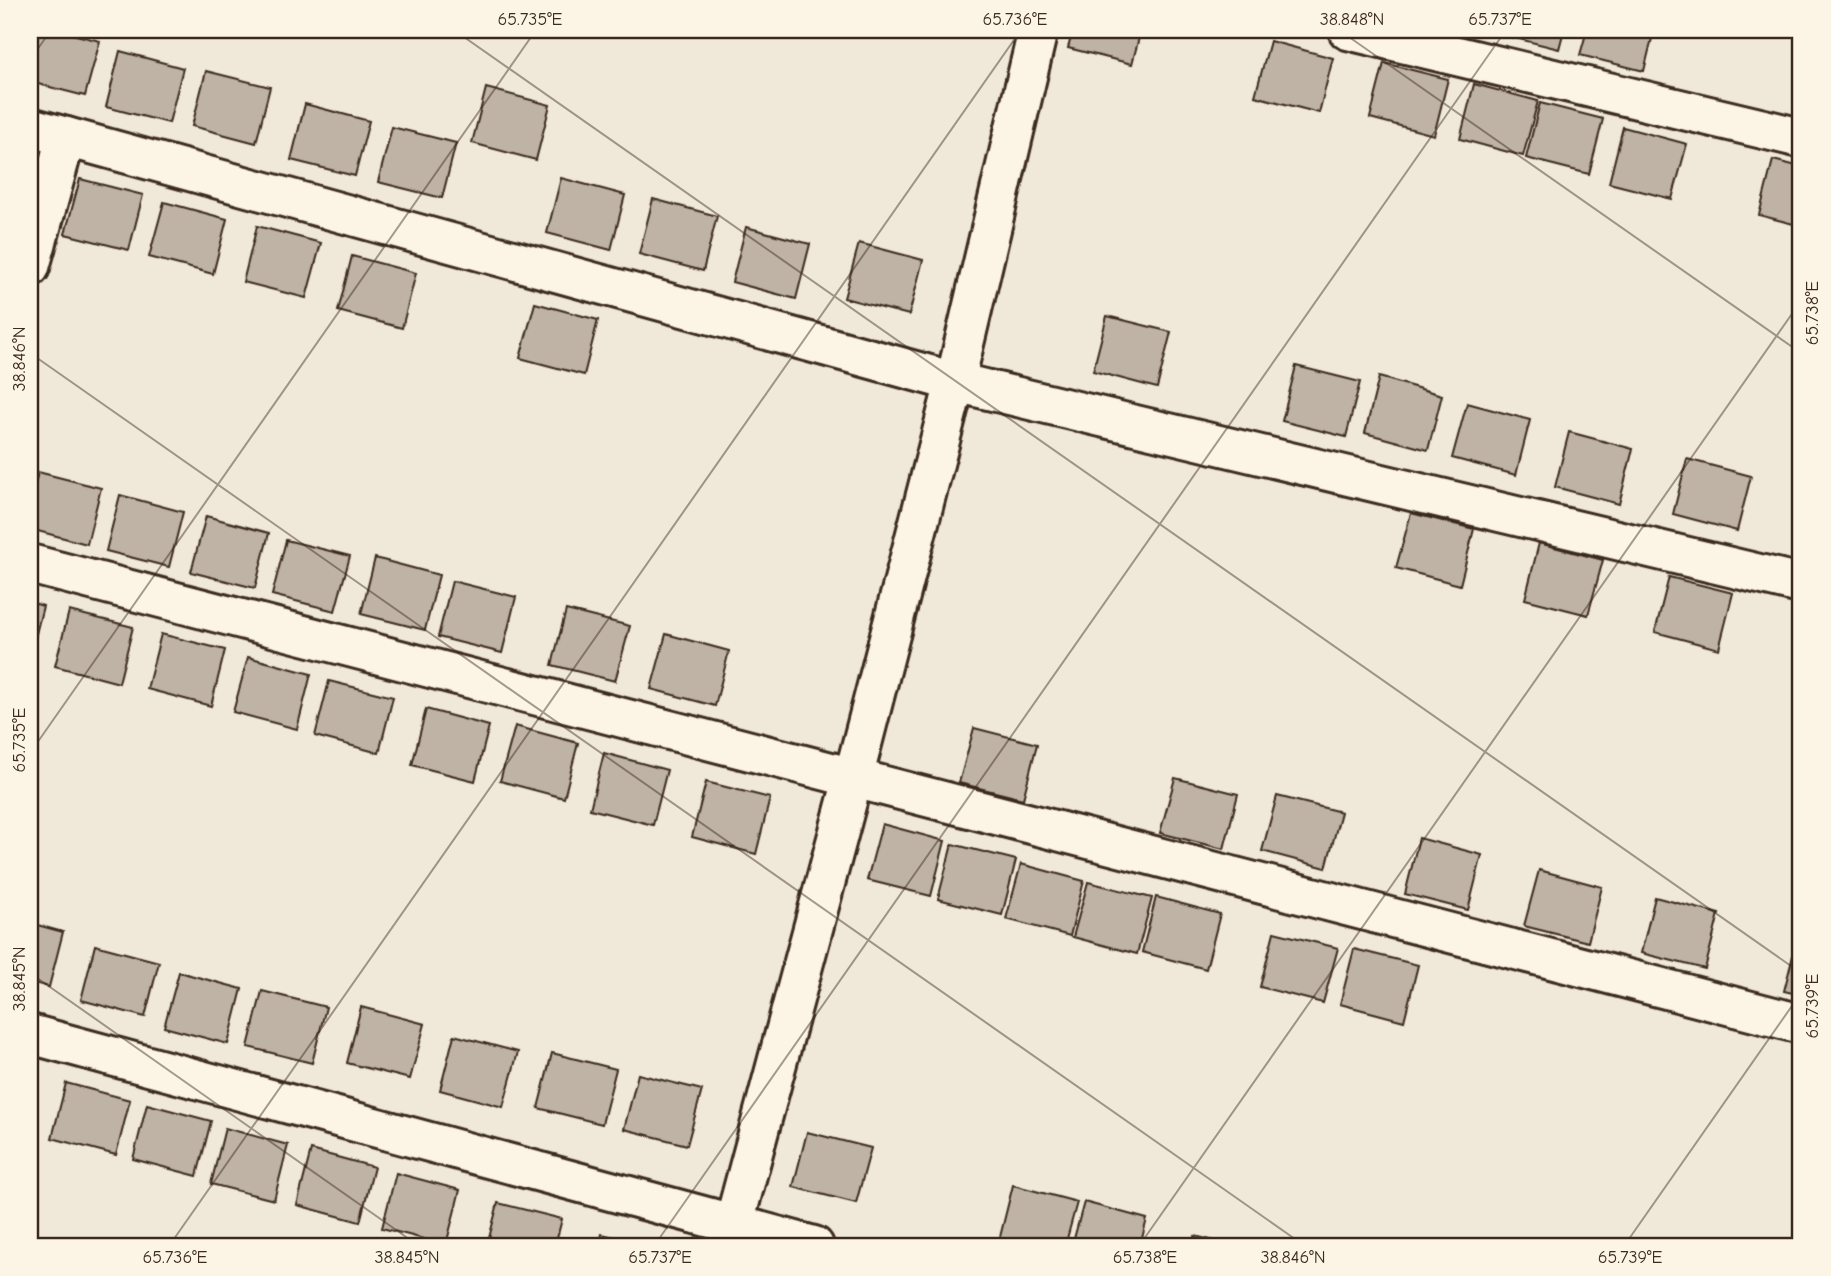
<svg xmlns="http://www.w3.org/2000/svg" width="1831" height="1276" viewBox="0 0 1831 1276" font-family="'Comic Neue',sans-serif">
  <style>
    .building { fill: #beb3a4; stroke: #3b2a1e; stroke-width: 2 }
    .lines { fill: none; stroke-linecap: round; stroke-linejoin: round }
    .minor-casing { stroke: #3b2a1e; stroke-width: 44 }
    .minor { stroke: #fcf5e5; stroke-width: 38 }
    .ticks { fill: none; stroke: #3b2a1e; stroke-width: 2; stroke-opacity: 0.45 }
    .neatline { fill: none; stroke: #3b2a1e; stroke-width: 2.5 }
    .ticks-label { font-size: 18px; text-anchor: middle; fill: #3b2a1e }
  </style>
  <rect width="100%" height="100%" fill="#f0e9d9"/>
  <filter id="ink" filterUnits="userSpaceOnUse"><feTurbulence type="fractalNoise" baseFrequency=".0143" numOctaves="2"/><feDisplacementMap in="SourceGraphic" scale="14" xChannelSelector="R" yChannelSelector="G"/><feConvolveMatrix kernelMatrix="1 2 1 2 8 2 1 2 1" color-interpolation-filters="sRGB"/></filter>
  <g filter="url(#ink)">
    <g class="building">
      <path d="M 35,30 L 56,30 L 100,41 L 85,96 L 30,82 L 30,49 Z"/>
      <path d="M 1073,30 L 1141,30 L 1132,64 L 1068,48 Z"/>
      <path d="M 1496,30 L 1564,30 L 1559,49 L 1495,33 Z"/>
      <path d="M 1587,30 L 1654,30 L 1644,71 L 1580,55 Z"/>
      <path d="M 1270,41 L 1333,58 L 1319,113 L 1255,96 Z"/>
      <path d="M 120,51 L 183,68 L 169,123 L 106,107 Z"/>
      <path d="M 1384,63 L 1448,79 L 1434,135 L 1370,118 Z"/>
      <path d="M 206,71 L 270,87 L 256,143 L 192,126 Z"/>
      <path d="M 1474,84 L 1538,101 L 1523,156 L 1460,139 Z"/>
      <path d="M 486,88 L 550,105 L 536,160 L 472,143 Z"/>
      <path d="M 1540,103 L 1603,119 L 1589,174 L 1526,158 Z"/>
      <path d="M 305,104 L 369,121 L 355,176 L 291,160 Z"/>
      <path d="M 392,127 L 456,143 L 442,198 L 378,182 Z"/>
      <path d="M 1623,127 L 1687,144 L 1672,199 L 1609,183 Z"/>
      <path d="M 1773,160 L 1801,167 L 1801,226 L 1759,215 Z"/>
      <path d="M 561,178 L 625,195 L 611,250 L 547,233 Z"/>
      <path d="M 80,179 L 143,195 L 129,250 L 65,234 Z"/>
      <path d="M 653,199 L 717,216 L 703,271 L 639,254 Z"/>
      <path d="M 164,202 L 227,219 L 213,274 L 149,257 Z"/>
      <path d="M 257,226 L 321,243 L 306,298 L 243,282 Z"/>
      <path d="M 746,227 L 810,244 L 796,299 L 732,282 Z"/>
      <path d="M 859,243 L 923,260 L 909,315 L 844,298 Z"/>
      <path d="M 352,256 L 416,273 L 402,328 L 338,311 Z"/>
      <path d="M 535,303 L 598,320 L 584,375 L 520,358 Z"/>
      <path d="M 1107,316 L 1171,332 L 1157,388 L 1093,371 Z"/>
      <path d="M 1296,366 L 1360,382 L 1346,437 L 1282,421 Z"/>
      <path d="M 1379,377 L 1442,395 L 1428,450 L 1365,433 Z"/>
      <path d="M 1467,403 L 1530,420 L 1516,475 L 1452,458 Z"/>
      <path d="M 1569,432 L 1633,449 L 1619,504 L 1555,487 Z"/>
      <path d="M 1687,459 L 1751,476 L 1737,531 L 1673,514 Z"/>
      <path d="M 38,472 L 101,488 L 87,544 L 30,529 L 30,504 Z"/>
      <path d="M 120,495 L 183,512 L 169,567 L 106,551 Z"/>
      <path d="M 1411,513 L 1474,529 L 1460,585 L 1396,568 Z"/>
      <path d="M 206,516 L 269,533 L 255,588 L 191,572 Z"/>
      <path d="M 286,540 L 350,556 L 335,611 L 272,595 Z"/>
      <path d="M 1539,543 L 1603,560 L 1588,615 L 1525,599 Z"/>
      <path d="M 375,558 L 439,575 L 425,630 L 361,614 Z"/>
      <path d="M 1669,577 L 1733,593 L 1719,649 L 1655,632 Z"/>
      <path d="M 452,581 L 516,597 L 502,653 L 438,637 Z"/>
      <path d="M 30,602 L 43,606 L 30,658 Z"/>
      <path d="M 566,610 L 630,626 L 615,681 L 552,665 Z"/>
      <path d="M 69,611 L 133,627 L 119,683 L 55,666 Z"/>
      <path d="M 161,634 L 225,650 L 211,706 L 147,689 Z"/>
      <path d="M 666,634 L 729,651 L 715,706 L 651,689 Z"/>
      <path d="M 248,657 L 311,674 L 297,729 L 233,712 Z"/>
      <path d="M 329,681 L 393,697 L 379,753 L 315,736 Z"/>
      <path d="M 426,709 L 489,726 L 475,781 L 412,765 Z"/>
      <path d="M 515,726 L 578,743 L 564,798 L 500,781 Z"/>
      <path d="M 974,728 L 1037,744 L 1023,799 L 959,783 Z"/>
      <path d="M 604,753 L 667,770 L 653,825 L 590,809 Z"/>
      <path d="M 1175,778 L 1238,794 L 1224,849 L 1160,833 Z"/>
      <path d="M 706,782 L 770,798 L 756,854 L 692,837 Z"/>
      <path d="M 1277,796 L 1341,812 L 1326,868 L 1262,851 Z"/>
      <path d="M 882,824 L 945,841 L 931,896 L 867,880 Z"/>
      <path d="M 1419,838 L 1482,855 L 1468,910 L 1405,894 Z"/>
      <path d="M 952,844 L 1016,860 L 1002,915 L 938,899 Z"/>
      <path d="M 1021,864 L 1084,881 L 1070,936 L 1006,919 Z"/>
      <path d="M 1539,870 L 1602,887 L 1588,942 L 1524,926 Z"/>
      <path d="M 1088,882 L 1152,898 L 1137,954 L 1073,937 Z"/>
      <path d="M 1156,897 L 1220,914 L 1206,969 L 1142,952 Z"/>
      <path d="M 1655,897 L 1719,914 L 1705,969 L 1641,953 Z"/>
      <path d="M 30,923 L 63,932 L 49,987 L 30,982 Z"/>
      <path d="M 1274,932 L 1338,948 L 1323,1003 L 1260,987 Z"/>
      <path d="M 1798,936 L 1801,937 L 1801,995 L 1784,991 Z"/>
      <path d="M 95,945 L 159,962 L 145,1017 L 81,1000 Z"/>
      <path d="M 1354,949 L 1418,965 L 1404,1021 L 1340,1004 Z"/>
      <path d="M 179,972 L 242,989 L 228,1044 L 164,1027 Z"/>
      <path d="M 262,991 L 326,1007 L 312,1063 L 248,1047 Z"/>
      <path d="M 361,1007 L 425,1024 L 410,1079 L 347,1063 Z"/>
      <path d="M 454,1035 L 518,1052 L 503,1107 L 440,1090 Z"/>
      <path d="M 552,1053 L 616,1069 L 602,1124 L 538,1108 Z"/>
      <path d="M 638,1074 L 702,1090 L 687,1145 L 624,1129 Z"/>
      <path d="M 66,1083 L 130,1100 L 116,1155 L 52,1138 Z"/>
      <path d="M 147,1104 L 211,1121 L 197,1176 L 133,1159 Z"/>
      <path d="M 225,1128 L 288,1145 L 274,1200 L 211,1184 Z"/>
      <path d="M 807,1132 L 871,1148 L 856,1203 L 793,1187 Z"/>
      <path d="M 311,1150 L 374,1167 L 360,1222 L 297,1205 Z"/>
      <path d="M 396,1173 L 460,1190 L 446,1245 L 382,1228 Z"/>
      <path d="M 1013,1185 L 1077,1202 L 1065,1246 L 1020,1246 L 999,1241 Z"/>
      <path d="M 1084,1202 L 1147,1219 L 1140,1246 L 1072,1246 Z"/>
      <path d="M 498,1203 L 562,1219 L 555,1246 L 487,1246 Z"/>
      <path d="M 602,1234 L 651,1246 L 599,1246 Z"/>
      <path d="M 1195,1236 L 1234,1246 L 1193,1246 Z"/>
    </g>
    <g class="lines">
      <defs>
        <g id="minor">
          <path d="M 1348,30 L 1801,138"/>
          <path d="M 30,127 L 955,382 L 1801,584"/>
          <path d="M 30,267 L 66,137"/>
          <path d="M 30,564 L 1801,1024"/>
          <path d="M 30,1034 L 814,1246"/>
          <path d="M 728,1246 L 853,779 L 955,382 L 1038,30"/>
        </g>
      </defs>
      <use href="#minor" class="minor-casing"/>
      <use href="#minor" class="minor"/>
    </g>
  </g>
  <path class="ticks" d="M 454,30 L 1801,973M 1339,30 L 1801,353M 30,60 L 51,30M 30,353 L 1305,1246M 30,753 L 536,30M 30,973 L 419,1246M 169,1246 L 1021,30M 654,1246 L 1506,30M 1139,1246 L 1801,301M 1624,1246 L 1801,993"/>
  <rect width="1831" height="1276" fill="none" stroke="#fcf5e5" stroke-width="77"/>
  <rect x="38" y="38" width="1754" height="1200" class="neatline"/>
  <g class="ticks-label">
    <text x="530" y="25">65.735°E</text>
    <text x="1015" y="25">65.736°E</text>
    <text x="1352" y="25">38.848°N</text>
    <text x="1500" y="25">65.737°E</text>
    <text transform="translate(1812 313) rotate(-90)" y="6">65.738°E</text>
    <text transform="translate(19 359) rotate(-90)" y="6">38.846°N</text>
    <text transform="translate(19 740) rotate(-90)" y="6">65.735°E</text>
    <text transform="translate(19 979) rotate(-90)" y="6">38.845°N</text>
    <text transform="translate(1812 1006) rotate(-90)" y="6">65.739°E</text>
    <text x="175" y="1263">65.736°E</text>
    <text x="407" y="1263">38.845°N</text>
    <text x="660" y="1263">65.737°E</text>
    <text x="1145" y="1263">65.738°E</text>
    <text x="1293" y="1263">38.846°N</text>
    <text x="1630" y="1263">65.739°E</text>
  </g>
</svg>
